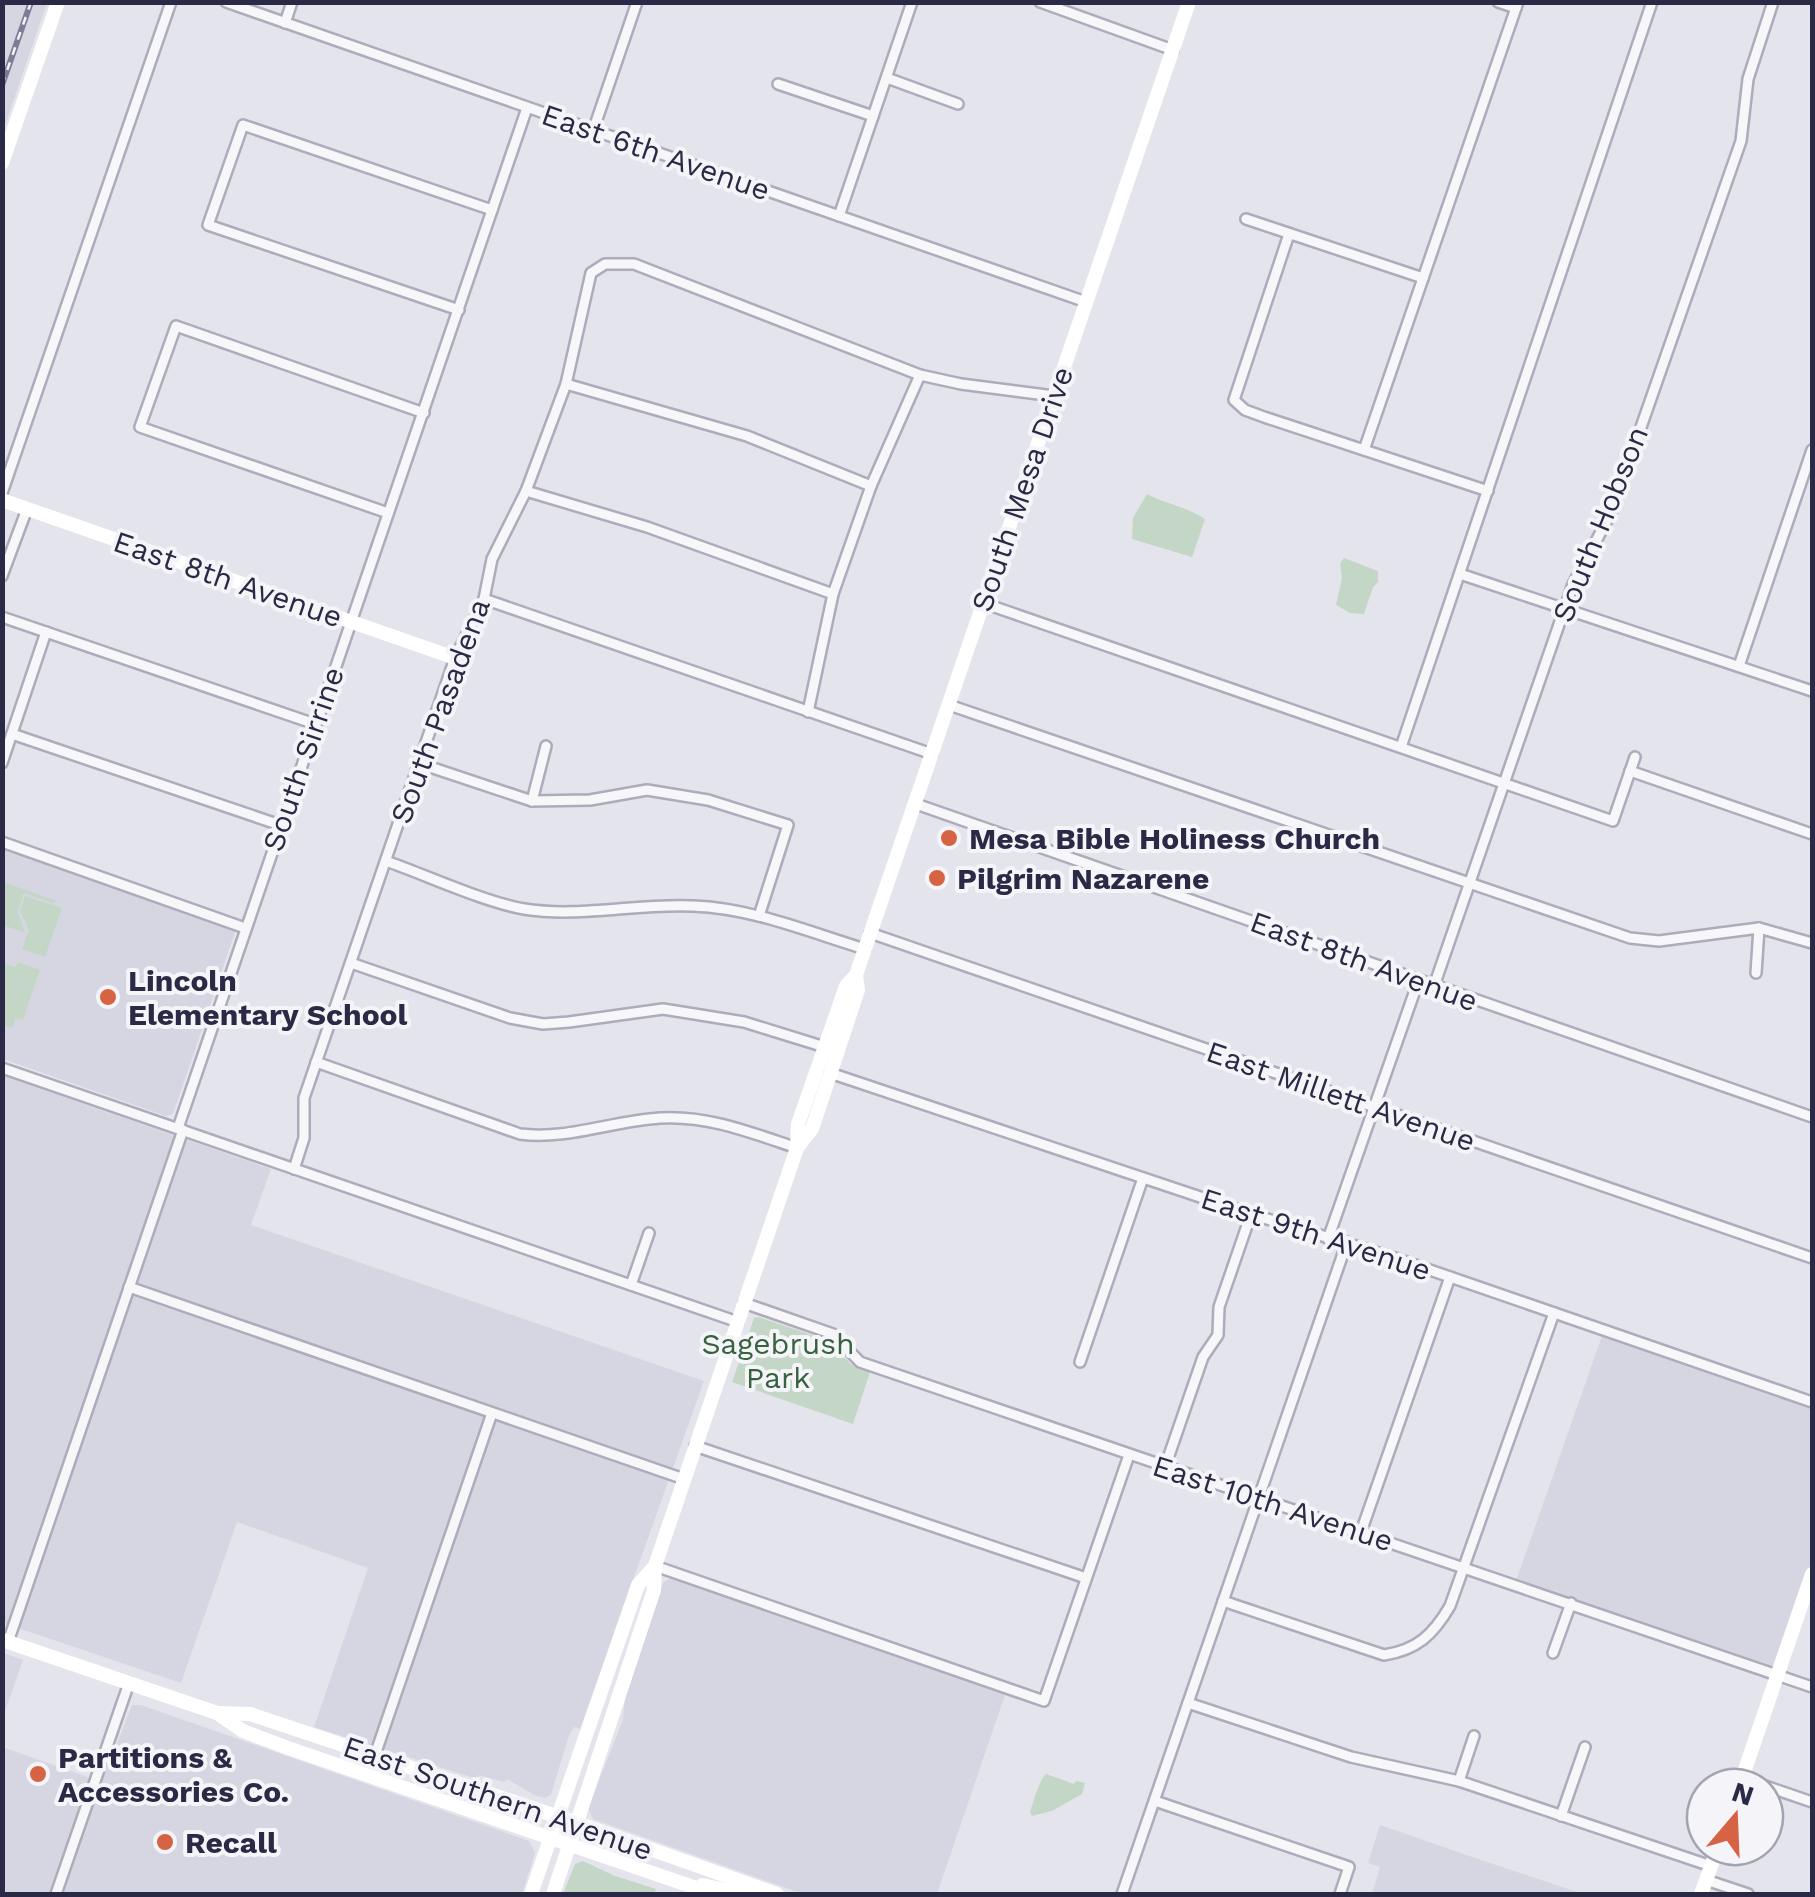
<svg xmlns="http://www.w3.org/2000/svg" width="1815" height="1897" viewBox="0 0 1815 1897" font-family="'Work Sans',sans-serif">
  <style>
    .built { fill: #d5d6e1 }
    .green { fill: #c4d7c6 }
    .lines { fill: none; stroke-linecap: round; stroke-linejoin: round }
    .street-casing { stroke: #acacba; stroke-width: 14 }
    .street { stroke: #f7f7fa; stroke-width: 9 }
    .secondary { stroke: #fff; stroke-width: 14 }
    .rail-casing { stroke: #7c7c97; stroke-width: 6 }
    .rail { stroke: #f4f4f9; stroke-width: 2.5; stroke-dasharray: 8; stroke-linecap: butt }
    .poi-dot { fill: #d66344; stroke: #f4f4f9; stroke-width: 4 }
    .labels { text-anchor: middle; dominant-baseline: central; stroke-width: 8; stroke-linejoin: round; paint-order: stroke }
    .street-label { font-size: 30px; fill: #2a2a46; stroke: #f4f4f9 }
    .poi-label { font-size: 30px; font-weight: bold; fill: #2a2a46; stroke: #f4f4f9; text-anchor: start }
    .park-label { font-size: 30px; fill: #36623e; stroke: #f4f4f9 }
  </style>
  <rect width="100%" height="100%" fill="#e4e4ec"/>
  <g class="built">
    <path d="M 3,2 L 47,3 L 3,131 Z"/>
    <path d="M 3,849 L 230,928 L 235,932 L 173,1114 L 166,1116 L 3,1059 Z"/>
    <path d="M 3,1076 L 271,1169 L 251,1225 L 704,1381 L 580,1729 L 574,1727 L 568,1738 L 551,1795 L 545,1798 L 534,1795 L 507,1779 L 504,1782 L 479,1775 L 477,1779 L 314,1727 L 368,1568 L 237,1522 L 181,1683 L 3,1623 Z"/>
    <path d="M 1604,1330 L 1812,1402 L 1812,1574 L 1778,1675 L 1515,1584 Z"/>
    <path d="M 671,1578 L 1005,1695 L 937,1894 L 803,1894 L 593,1819 L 588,1808 L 623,1720 L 625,1696 L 651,1614 L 664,1582 Z"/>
    <path d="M 3,1653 L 23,1660 L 3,1717 L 2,1653 Z"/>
    <path d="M 132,1705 L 141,1705 L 529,1841 L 535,1853 L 522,1894 L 3,1894 L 2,1747 L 102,1782 Z"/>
    <path d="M 1380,1825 L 1478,1859 L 1583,1894 L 1372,1894 L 1380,1867 L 1368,1863 Z"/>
  </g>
  <g class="green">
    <path d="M 1147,494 C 1166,504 1187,507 1205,519 L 1192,557 L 1132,539 L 1133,518 Z"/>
    <path d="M 1344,558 L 1378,571 L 1378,582 L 1373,587 L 1364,614 L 1350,613 L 1336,605 L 1342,578 L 1340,564 Z"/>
    <path d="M 3,882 L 51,899 L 57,901 L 52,903 L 24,893 L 18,912 L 25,933 L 3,925 Z"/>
    <path d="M 25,896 L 62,908 L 45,957 L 22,949 L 29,930 L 20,911 Z"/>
    <path d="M 18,962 L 40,970 L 23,1020 L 15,1018 L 12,1028 L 3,1025 L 3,963 L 15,967 Z"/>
    <path d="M 758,1317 L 827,1340 L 851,1364 L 870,1372 L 853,1424 L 732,1382 L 754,1318 Z"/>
    <path d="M 1046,1774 L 1074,1784 L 1076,1781 L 1085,1783 L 1082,1794 L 1052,1811 L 1032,1816 L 1030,1812 C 1033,1802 1040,1779 1046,1774 Z"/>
    <path d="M 583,1861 L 615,1876 L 656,1889 L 654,1894 L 563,1894 L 575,1864 Z"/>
  </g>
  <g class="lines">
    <defs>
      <g id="street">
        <path d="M 226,2 L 1086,302"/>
        <path d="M 1040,2 L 1173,50"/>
        <path d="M 1498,2 L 1516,8"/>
        <path d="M 285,23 L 292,2"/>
        <path d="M 887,78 L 958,104"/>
        <path d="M 778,84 L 873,116"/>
        <path d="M 593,131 L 637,2"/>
        <path d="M 839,216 L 912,2"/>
        <path d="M 1246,219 L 1423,278"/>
        <path d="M 1289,234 L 1234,400 L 1245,410 L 1264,417 L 1488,491"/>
        <path d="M 459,310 L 208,225 L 243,125 L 492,210"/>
        <path d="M 566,384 L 747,436 L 871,486"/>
        <path d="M 1364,450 L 1518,2"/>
        <path d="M 526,491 L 647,527 L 833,594"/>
        <path d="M 2,493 L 171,2"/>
        <path d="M 388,513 L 140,427 L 176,326 L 424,413"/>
        <path d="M 1460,574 L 1812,691"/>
        <path d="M 2,576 L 27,509"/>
        <path d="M 484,599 L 932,754"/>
        <path d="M 983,603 L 1613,821 L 1635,757"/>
        <path d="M 2,617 L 315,724"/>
        <path d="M 1739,666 L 1812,450"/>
        <path d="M 949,705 L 1630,938 L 1659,941 L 1759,928 L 1812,943"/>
        <path d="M 808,712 L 833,594 L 871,486 L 920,375"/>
        <path d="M 12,734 L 280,825"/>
        <path d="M 1401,747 L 1652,2"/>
        <path d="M 2,763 L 46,632"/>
        <path d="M 418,763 L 532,801 L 590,800 L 647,790 L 708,800 L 788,825 L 759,916"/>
        <path d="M 1630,771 L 1812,834"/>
        <path d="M 532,801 L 546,746"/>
        <path d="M 916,804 L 1812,1117"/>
        <path d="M 2,842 L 245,928"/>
        <path d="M 386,861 C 426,875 484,902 524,909 C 580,918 637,903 693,906 C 752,908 809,932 865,949"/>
        <path d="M 870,933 L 1812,1258"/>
        <path d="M 351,963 L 510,1018 L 543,1024 L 569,1022 L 663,1009 L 744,1022 L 828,1048"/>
        <path d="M 1756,973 L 1759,928"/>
        <path d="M 1434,986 L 1573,584 L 1611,513 L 1741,141 L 1748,79 L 1773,2"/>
        <path d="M 316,1062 L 520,1134 C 567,1140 612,1121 660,1118 C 708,1115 752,1133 797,1148"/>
        <path d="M 2,1068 L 738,1322"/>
        <path d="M 830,1073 L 1251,1214 L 1398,1259 L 1812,1402"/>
        <path d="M 178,1128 L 527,108"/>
        <path d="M 294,1169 L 304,1138 L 304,1098 L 455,658 L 484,599 L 492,559 L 526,491 L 566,384 L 591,273 L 605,264 L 634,264 L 920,375 L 961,384 L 1054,396"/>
        <path d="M 1328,1239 L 1419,979"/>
        <path d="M 631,1285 L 649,1233"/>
        <path d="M 129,1287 L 684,1479"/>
        <path d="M 744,1303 L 833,1334 L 860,1362 L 1812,1687"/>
        <path d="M 1080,1362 L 1143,1178"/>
        <path d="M 695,1446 L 1086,1578"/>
        <path d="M 1165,1467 L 1203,1357 L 1218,1335 L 1219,1307 L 1251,1214"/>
        <path d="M 1361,1532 L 1450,1277"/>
        <path d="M 655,1566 L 1044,1701 L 1129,1455"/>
        <path d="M 1223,1601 L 1384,1655 C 1417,1650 1433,1635 1450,1606 L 1554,1313"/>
        <path d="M 8,1642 L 183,1130"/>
        <path d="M 1553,1653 L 1571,1603"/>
        <path d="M 1188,1703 L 1351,1757 L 1459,1781 L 1711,1866"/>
        <path d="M 375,1755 L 492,1413"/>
        <path d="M 1742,1778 L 1812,1802"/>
        <path d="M 1459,1781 L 1474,1736"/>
        <path d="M 1155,1801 L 1349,1867 L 1340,1894"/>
        <path d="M 1561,1816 L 1585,1747"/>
        <path d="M 1706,1880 L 1748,1894"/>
        <path d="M 56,1894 L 129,1683"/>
        <path d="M 1122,1894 L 1347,1242"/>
      </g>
    </defs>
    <use href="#street" class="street-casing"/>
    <use href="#street" class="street"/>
    <g class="secondary">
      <path d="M 2,163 L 58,2"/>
      <path d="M 2,500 L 455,658"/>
      <path d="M 797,1148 L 812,1129 L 858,990 L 856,975"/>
      <path d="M 2,1640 L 217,1713 L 243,1731 L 288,1748 L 714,1894"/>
      <path d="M 217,1713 L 250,1714 L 577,1823 L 777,1894"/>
      <path d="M 1739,1787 L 1812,1574"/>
      <path d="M 702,1885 L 745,1894"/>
      <path d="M 531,1894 L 638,1585 L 655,1566"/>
      <path d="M 553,1894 L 654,1590 L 655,1566 L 797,1148 L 798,1124 L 846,986 L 856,975 L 1189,2"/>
      <path d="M 1701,1894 L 1718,1847"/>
    </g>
    <defs>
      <path id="rail" d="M 2,85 L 31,2"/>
    </defs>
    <use href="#rail" class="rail-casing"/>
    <use href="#rail" class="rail"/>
  </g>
  <g class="poi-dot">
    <circle cx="949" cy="838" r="10"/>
    <circle cx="937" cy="878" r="10"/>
    <circle cx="108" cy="997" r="10"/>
    <circle cx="38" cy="1774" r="10"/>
    <circle cx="165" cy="1842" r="10"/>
  </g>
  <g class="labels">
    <g class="street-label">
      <text transform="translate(656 152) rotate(19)">East 6th Avenue</text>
      <text transform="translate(1022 489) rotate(-71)">South Mesa Drive</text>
      <text transform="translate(1600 524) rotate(-68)">South Hobson</text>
      <text transform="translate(228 579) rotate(19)">East 8th Avenue</text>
      <text transform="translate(440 711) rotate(-70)">South Pasadena</text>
      <text transform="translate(303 759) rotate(-71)">South Sirrine</text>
      <text transform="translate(1364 961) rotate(20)">East 8th Avenue</text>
      <text transform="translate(1341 1096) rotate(19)">East Millett Avenue</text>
      <text transform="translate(1316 1234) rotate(18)">East 9th Avenue</text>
      <text transform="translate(1273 1503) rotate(18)">East 10th Avenue</text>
      <text transform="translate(498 1798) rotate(19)">East Southern Avenue</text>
    </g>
    <g class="poi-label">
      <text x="969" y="838">Mesa Bible Holiness Church</text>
      <text x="957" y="878">Pilgrim Nazarene</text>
      <text x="128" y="980">Lincoln<tspan x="128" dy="34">Elementary School</tspan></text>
      <text x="58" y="1757">Partitions &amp;<tspan x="58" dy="34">Accessories Co.</tspan></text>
      <text x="185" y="1842">Recall</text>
    </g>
    <g class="park-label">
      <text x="778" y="1343">Sagebrush<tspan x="778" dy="34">Park</tspan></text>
    </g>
  </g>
  <rect width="1815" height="1897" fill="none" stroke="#2a2a46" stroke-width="10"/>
  <g transform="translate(1735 1817) rotate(19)"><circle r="48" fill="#f4f4f9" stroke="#a3a3b1" stroke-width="2.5"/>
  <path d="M0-8L18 38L0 25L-18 38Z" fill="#d66344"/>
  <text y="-15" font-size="28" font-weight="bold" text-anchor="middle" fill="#2a2a46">N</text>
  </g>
</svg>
